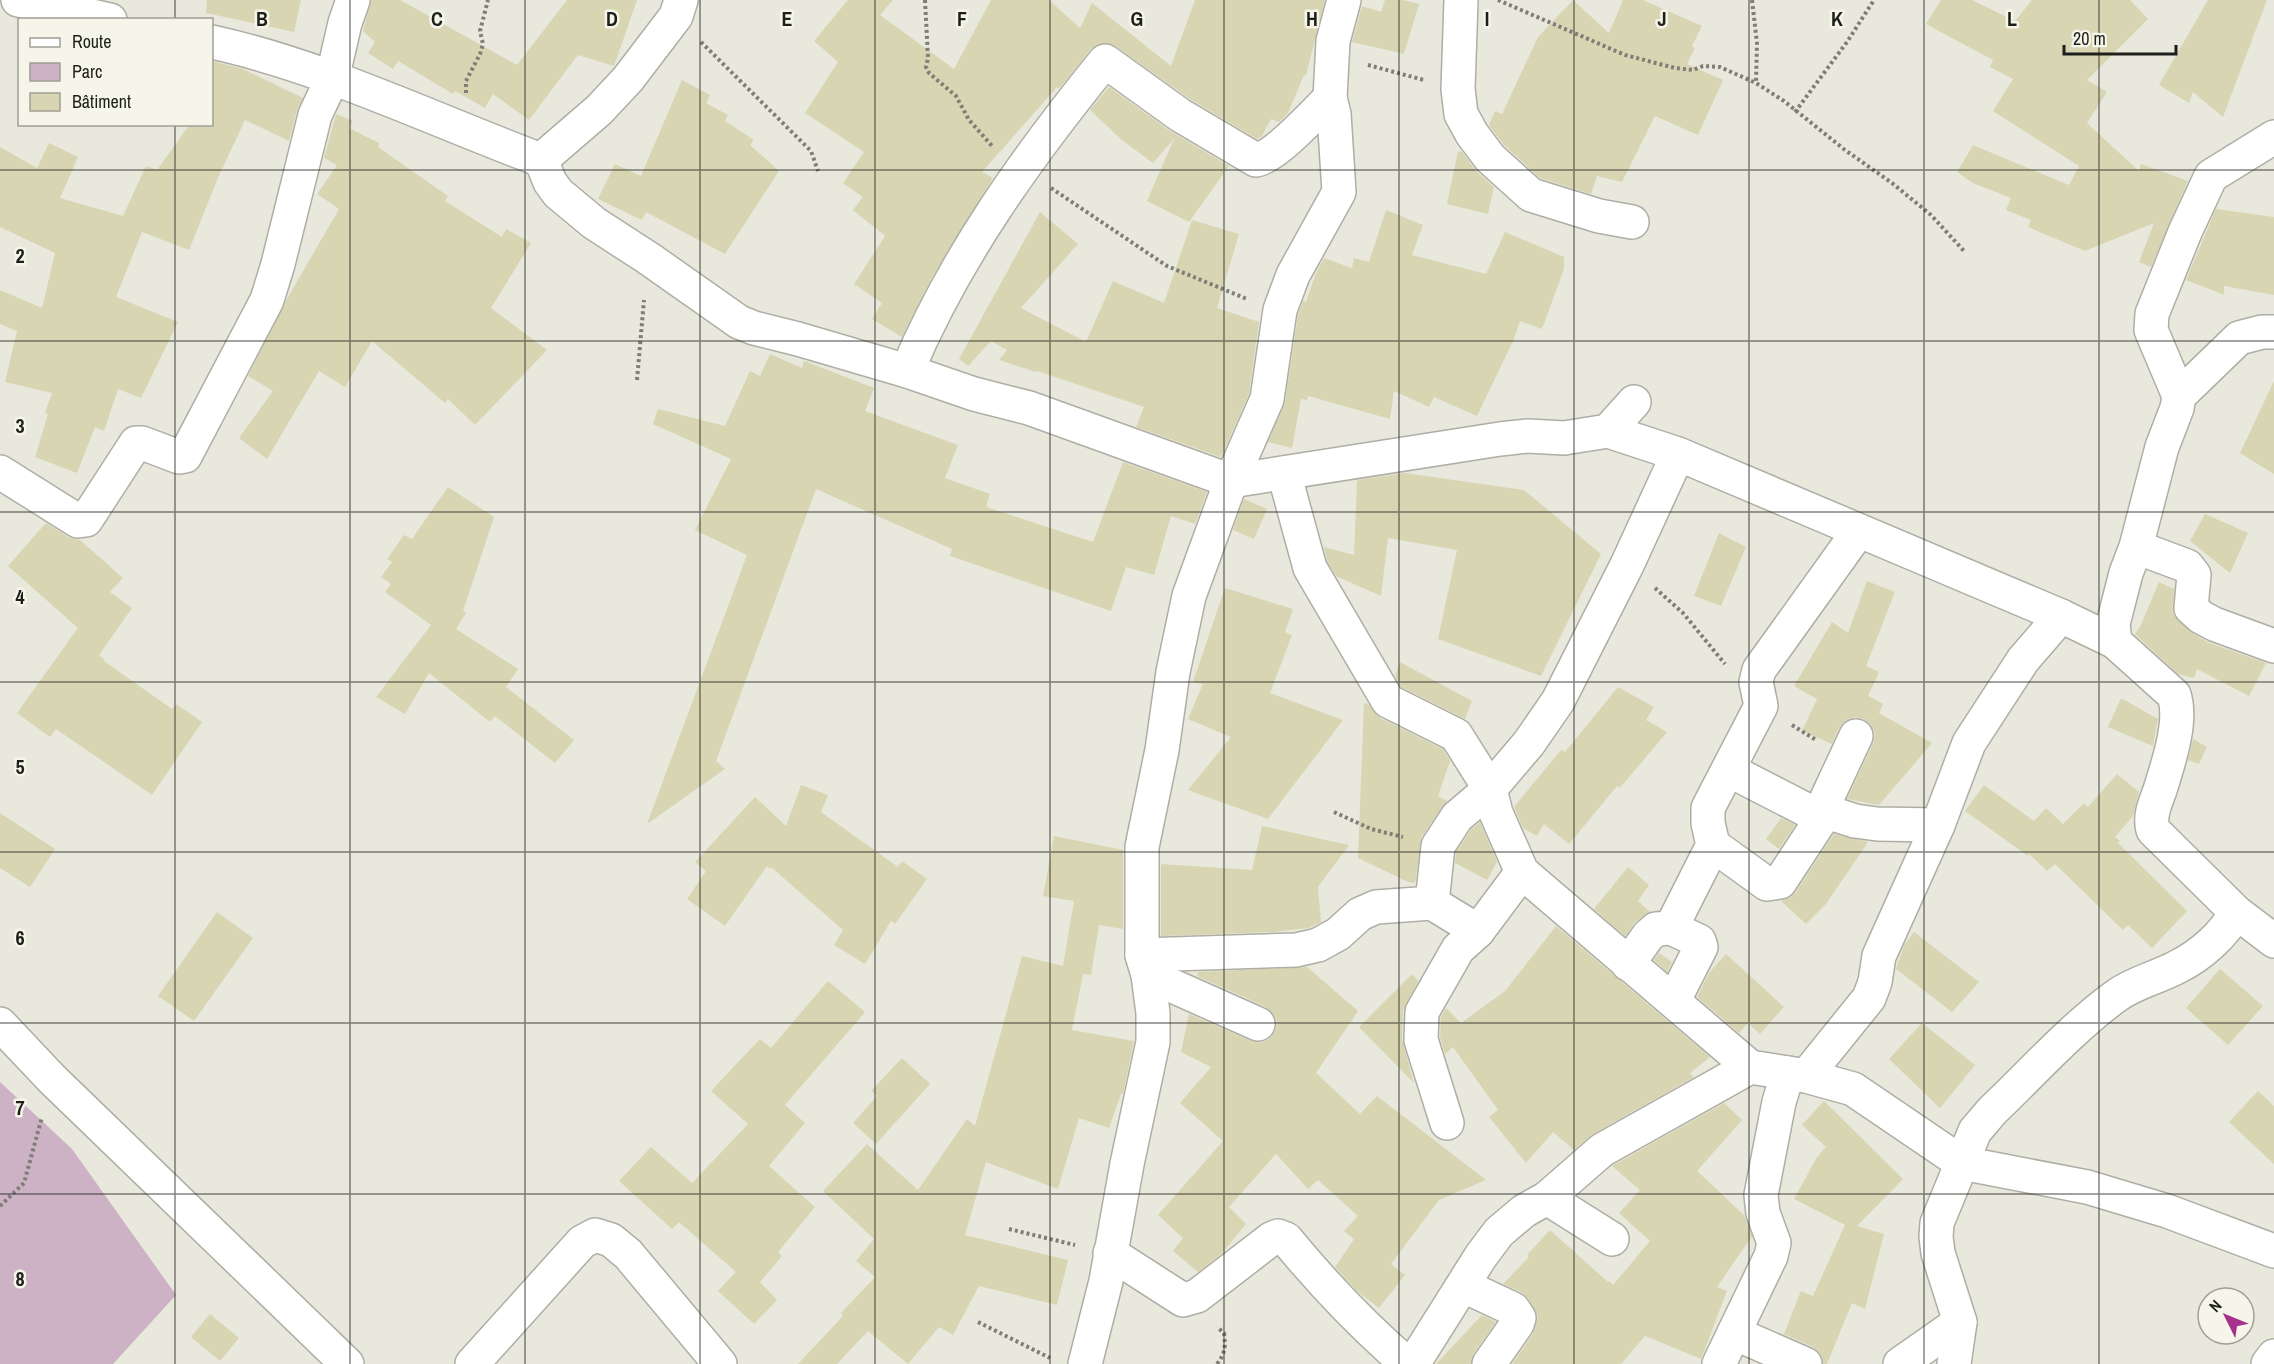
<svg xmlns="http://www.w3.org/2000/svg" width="2274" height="1364" viewBox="0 0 2274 1364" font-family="'Archivo Narrow',sans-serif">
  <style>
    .green { fill: #cdb2c5 }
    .building { fill: #d8d5b3 }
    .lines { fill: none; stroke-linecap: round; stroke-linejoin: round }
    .minor-casing { stroke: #afaea4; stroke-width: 36 }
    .path { stroke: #7e7e77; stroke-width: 4; stroke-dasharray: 3 3; stroke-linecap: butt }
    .minor { stroke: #fff; stroke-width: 33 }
    .grid { fill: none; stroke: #1e1e1a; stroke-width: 1.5; stroke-opacity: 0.55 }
    .grid-label { font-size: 20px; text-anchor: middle; font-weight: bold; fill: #1e1e1a; stroke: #f6f5ea; stroke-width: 5; stroke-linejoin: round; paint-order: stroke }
  </style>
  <rect width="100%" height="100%" fill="#e9e8dd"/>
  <path class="green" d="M 0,1082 L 72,1149 L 176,1295 L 113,1364 L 0,1364 Z"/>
  <g class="building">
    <path d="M 207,0 L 301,0 L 294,32 L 206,13 Z"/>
    <path d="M 371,0 L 400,0 L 517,65 L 567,0 L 637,0 L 614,66 L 578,55 L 529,120 L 493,94 L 485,108 L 455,91 L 453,94 L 398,61 L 393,69 L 368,53 L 375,42 L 363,31 Z"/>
    <path d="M 848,0 L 893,0 L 880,15 L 954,69 L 991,0 L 1049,0 L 1080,28 L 1092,3 L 1171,66 L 1195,0 L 1325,0 L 1306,75 L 1304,75 L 1288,113 L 1279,122 L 1271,119 L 1262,136 L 1257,139 L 1190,99 L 1115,46 L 1108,43 L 1098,44 L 1091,49 L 1059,89 L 1057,87 L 982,172 L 993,178 L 931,279 L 902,337 L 872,319 L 882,303 L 854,284 L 885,236 L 853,210 L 863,197 L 843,183 L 864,152 L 805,113 L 838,62 L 814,41 Z"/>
    <path d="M 1385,0 L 1403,0 L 1419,4 L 1404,54 L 1352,42 L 1362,6 L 1381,12 Z"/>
    <path d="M 1573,0 L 1609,33 L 1623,0 L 1643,0 L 1702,26 L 1692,46 L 1695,48 L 1687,64 L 1723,80 L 1698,135 L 1655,116 L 1622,182 L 1597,176 L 1591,194 L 1540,178 L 1504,145 L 1489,125 L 1495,111 L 1502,114 L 1538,37 Z"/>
    <path d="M 1941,0 L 1972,0 L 2015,21 L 2032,0 L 2130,0 L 2148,19 L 2087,80 L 2107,92 L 2087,123 L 2139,171 L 2141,164 L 2188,181 L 2151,267 L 2139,262 L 2154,223 L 2085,251 L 2028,227 L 2031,220 L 2006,210 L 2011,198 L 1973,183 L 1957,172 L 1973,145 L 2069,185 L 2079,166 L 1993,111 L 2013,79 L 1990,67 L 1993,60 L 1926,24 Z"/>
    <path d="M 2208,0 L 2267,0 L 2223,117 L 2193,92 L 2189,103 L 2159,85 Z"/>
    <path d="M 212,61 L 243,69 L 303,98 L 297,110 L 289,141 L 245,120 L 217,180 L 189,250 L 142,232 L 116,297 L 178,322 L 141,398 L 118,389 L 104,431 L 95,427 L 77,473 L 35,457 L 48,414 L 45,413 L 52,393 L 5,382 L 17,331 L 0,324 L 0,290 L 42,308 L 55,253 L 0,227 L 0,147 L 37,168 L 49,143 L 78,157 L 60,198 L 123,216 L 146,166 L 157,170 L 190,124 L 212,124 Z"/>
    <path d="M 682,80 L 710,95 L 706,103 L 728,115 L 725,121 L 754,140 L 750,145 L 779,171 L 725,254 L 646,212 L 642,220 L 598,199 L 615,164 L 641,176 Z"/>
    <path d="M 1109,87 L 1170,131 L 1229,166 L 1189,222 L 1147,201 L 1174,139 L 1153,163 L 1123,141 L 1090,110 Z"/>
    <path d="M 336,114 L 353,121 L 349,128 L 379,143 L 378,147 L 448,196 L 445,201 L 502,237 L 506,229 L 531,243 L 491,308 L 547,350 L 475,425 L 448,399 L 445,403 L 372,341 L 345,387 L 319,371 L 267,459 L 239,438 L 273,391 L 248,376 L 287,299 L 339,209 L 317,194 L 337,165 L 324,158 Z"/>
    <path d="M 1458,151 L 1462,152 L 1477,172 L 1494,187 L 1488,214 L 1447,204 Z"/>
    <path d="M 2216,209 L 2274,217 L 2274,295 L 2224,286 L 2224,295 L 2186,280 Z"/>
    <path d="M 1386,210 L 1423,225 L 1412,255 L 1486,274 L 1505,232 L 1564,257 L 1564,269 L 1542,329 L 1520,321 L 1514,339 L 1477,416 L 1434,397 L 1429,407 L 1394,391 L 1390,419 L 1308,396 L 1307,400 L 1301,399 L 1292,448 L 1268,442 L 1285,402 L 1298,315 L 1303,301 L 1306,302 L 1316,273 L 1324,258 L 1352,268 L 1354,258 L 1369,262 Z"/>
    <path d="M 1040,212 L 1078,244 L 1021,308 L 1086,342 L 1113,281 L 1164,303 L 1192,220 L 1239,234 L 1217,308 L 1259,322 L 1249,394 L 1221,457 L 1136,427 L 1144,407 L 1037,371 L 1036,372 L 999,360 L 1007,350 L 991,341 L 968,366 L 959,359 Z"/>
    <path d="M 770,354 L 802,368 L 804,361 L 874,388 L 865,411 L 958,445 L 945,478 L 990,494 L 986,507 L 1093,542 L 1123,462 L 1207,492 L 1195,524 L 1171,516 L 1154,575 L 1126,567 L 1111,611 L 950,556 L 952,549 L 816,489 L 716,761 L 725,769 L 647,824 L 747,555 L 695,530 L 731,459 L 653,424 L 658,409 L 725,426 L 750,371 L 760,376 Z"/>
    <path d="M 2274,381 L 2274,474 L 2240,453 Z"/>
    <path d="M 1405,473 L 1524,490 L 1601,554 L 1541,676 L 1438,639 L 1457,550 L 1388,538 L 1381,596 L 1336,576 L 1327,561 L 1324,547 L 1354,555 L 1357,480 Z"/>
    <path d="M 448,487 L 494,517 L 463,611 L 466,613 L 456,629 L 518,669 L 506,687 L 574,740 L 555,763 L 495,716 L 490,722 L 429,673 L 405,714 L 376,697 L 431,625 L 385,592 L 391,584 L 381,577 L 392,562 L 387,559 L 404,535 L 412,539 Z"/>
    <path d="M 1244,499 L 1267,509 L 1254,539 L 1233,530 Z"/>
    <path d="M 2205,514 L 2248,533 L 2230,573 L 2190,541 Z"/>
    <path d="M 46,523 L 68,537 L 80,540 L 123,578 L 110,592 L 132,608 L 99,655 L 105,660 L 104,661 L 172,709 L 176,704 L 202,722 L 152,795 L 56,729 L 50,737 L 17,713 L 78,628 L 8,566 Z"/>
    <path d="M 1719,533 L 1746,547 L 1721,606 L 1694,596 Z"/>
    <path d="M 1867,581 L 1895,592 L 1866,666 L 1879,672 L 1868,696 L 1883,704 L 1879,713 L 1932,743 L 1879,805 L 1847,799 L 1873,744 L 1875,734 L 1871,725 L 1864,719 L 1855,717 L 1846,720 L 1839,728 L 1832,744 L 1802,731 L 1817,699 L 1794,686 L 1832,622 L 1848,633 Z"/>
    <path d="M 2159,582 L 2174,589 L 2173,614 L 2189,631 L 2207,642 L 2266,663 L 2249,696 L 2197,669 L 2194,678 L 2178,674 L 2135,634 L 2140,627 Z"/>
    <path d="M 1225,588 L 1293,609 L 1285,632 L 1292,635 L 1270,693 L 1343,720 L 1268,819 L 1188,790 L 1231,737 L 1188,719 L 1203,684 L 1193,682 Z"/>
    <path d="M 1400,662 L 1472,701 L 1465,719 L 1401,687 L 1395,676 Z"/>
    <path d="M 1618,687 L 1654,707 L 1646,720 L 1667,732 L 1620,788 L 1617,786 L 1569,844 L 1544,824 L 1537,836 L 1523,828 L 1514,807 L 1561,750 L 1565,752 Z"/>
    <path d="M 2121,698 L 2158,719 L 2153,746 L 2108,727 Z"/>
    <path d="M 1364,703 L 1368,704 L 1380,718 L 1443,749 L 1450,761 L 1438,796 L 1447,801 L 1422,836 L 1415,883 L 1408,882 L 1358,858 Z"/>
    <path d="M 2193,739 L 2207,747 L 2199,764 L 2188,760 Z"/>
    <path d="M 2117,774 L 2139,792 L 2133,816 L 2115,837 L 2120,841 L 2118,843 L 2187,911 L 2152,948 L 2128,925 L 2123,930 L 2055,864 L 2047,871 L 2029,854 L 2028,856 L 1965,811 L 1984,785 L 2034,821 L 2046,808 L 2063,824 L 2084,803 L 2088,807 Z"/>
    <path d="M 801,785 L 828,795 L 821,812 L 898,867 L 902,861 L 927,879 L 895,924 L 891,921 L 865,964 L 834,945 L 843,930 L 771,867 L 770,869 L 767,866 L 725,926 L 687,899 L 706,871 L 695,862 L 755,797 L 786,826 Z"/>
    <path d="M 0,813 L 55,849 L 30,887 L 0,868 Z"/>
    <path d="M 1781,818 L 1795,825 L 1779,849 L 1766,839 Z"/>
    <path d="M 1480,822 L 1497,862 L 1487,880 L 1455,863 L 1456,852 L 1471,830 Z"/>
    <path d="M 1262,826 L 1349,845 L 1318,887 L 1321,922 L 1309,928 L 1272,932 L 1161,936 L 1161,864 L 1252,870 Z"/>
    <path d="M 1834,834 L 1868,842 L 1826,904 L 1806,924 L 1781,901 L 1790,898 L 1796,892 Z"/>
    <path d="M 1054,836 L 1123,850 L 1123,929 L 1099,925 L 1091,975 L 1083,974 L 1072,1030 L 1134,1041 L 1123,1094 L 1121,1094 L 1109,1128 L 1079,1118 L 1058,1189 L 986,1162 L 965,1235 L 1068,1260 L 1057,1305 L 979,1286 L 953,1335 L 939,1327 L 908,1364 L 868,1331 L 837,1364 L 798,1364 L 843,1316 L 841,1313 L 875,1277 L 856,1261 L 874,1239 L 823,1191 L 867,1144 L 918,1190 L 967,1119 L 975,1126 L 1022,956 L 1063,966 L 1074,901 L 1043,896 Z"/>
    <path d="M 1628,867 L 1649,885 L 1638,901 L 1650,912 L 1635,922 L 1625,936 L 1594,909 Z"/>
    <path d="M 217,912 L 253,938 L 194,1021 L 158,996 Z"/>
    <path d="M 1556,926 L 1710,1057 L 1690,1073 L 1694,1077 L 1593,1134 L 1574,1150 L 1553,1132 L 1526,1163 L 1489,1117 L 1498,1110 L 1453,1047 L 1445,1054 L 1440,1037 L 1441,1017 L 1446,1008 L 1461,1023 L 1505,991 Z"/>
    <path d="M 1914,932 L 1979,982 L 1952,1012 L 1896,969 L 1904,945 Z"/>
    <path d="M 1659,953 L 1672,962 L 1667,972 L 1654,960 Z"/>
    <path d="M 1726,954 L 1784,1007 L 1760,1034 L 1748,1023 L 1739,1033 L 1697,997 L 1709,973 Z"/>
    <path d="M 1307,967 L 1358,1011 L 1316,1073 L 1360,1114 L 1377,1096 L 1486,1180 L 1439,1200 L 1391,1264 L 1405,1275 L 1379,1308 L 1357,1291 L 1335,1267 L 1354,1239 L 1344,1231 L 1358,1216 L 1318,1180 L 1308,1189 L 1276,1154 L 1229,1207 L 1246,1224 L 1221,1254 L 1198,1272 L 1173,1251 L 1183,1238 L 1158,1215 L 1223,1141 L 1180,1103 L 1211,1067 L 1181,1052 L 1189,1014 L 1251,1041 L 1261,1043 L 1269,1039 L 1275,1031 L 1277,1021 L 1273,1014 L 1266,1007 L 1197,976 L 1198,972 Z"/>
    <path d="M 2220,969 L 2263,1006 L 2228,1045 L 2186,1008 Z"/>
    <path d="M 1412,974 L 1418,981 L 1403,1011 L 1402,1039 L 1414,1083 L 1359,1027 Z"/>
    <path d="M 828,981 L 865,1012 L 785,1105 L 805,1123 L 769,1166 L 815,1207 L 778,1252 L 782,1256 L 760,1282 L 777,1300 L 754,1324 L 718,1291 L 736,1272 L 679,1222 L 672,1229 L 619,1181 L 651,1147 L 692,1183 L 748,1124 L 711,1091 L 760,1039 L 771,1048 Z"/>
    <path d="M 1922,1023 L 1975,1065 L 1940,1108 L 1889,1059 Z"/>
    <path d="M 902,1058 L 930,1084 L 876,1144 L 853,1123 L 877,1096 L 871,1091 Z"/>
    <path d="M 2258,1091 L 2274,1106 L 2274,1164 L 2229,1122 Z"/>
    <path d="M 1824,1101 L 1903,1179 L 1857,1226 L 1884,1234 L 1865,1309 L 1852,1303 L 1827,1364 L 1823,1364 L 1820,1353 L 1813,1347 L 1784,1334 L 1801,1291 L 1813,1296 L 1845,1225 L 1794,1199 L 1817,1157 L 1826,1147 L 1802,1125 Z"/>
    <path d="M 1724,1103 L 1742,1120 L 1697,1171 L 1744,1215 L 1752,1236 L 1717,1287 L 1727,1291 L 1701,1359 L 1645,1336 L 1621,1364 L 1512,1364 L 1533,1334 L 1538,1316 L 1528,1298 L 1521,1292 L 1503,1284 L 1529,1257 L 1527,1255 L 1550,1230 L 1608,1282 L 1609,1281 L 1613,1285 L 1650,1241 L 1619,1213 L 1640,1190 L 1612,1166 Z"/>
    <path d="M 210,1314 L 239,1338 L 220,1361 L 191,1337 Z"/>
    <path d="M 1482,1315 L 1496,1322 L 1474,1353 L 1471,1364 L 1436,1364 Z"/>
  </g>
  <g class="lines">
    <defs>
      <g id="minor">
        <path d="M 18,0 L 110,20"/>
        <path d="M 1461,0 L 1458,89 L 1461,114 L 1472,134 L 1490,158 L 1531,195 L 1599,216 L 1632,222"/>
        <path d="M 212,42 C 322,66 434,120 541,160 L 550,182 L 558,193 L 594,223 L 648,258 L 739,322 L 754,328 L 798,339 L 907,371 L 974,394 L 1029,408 L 1231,481 L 1500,439 L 1528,436 L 1564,438 L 1608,431 L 1634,402"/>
        <path d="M 541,160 L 599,110 L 628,79 L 676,16 L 681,0"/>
        <path d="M 907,371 C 955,257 1027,157 1105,61 L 1180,115 L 1256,160 C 1275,157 1315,113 1330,98"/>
        <path d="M 2179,396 L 2239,338 L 2262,332 L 2274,332"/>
        <path d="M 1608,431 L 1678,454 L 2061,616 L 2115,642"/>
        <path d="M 0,472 L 78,521 L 86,520 L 136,443 L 142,443 L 179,457 L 185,456 L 267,300 L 278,264 L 315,115 L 332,79 L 345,23 L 353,0"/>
        <path d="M 1284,473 L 1310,568 L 1388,701 L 1456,735 L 1490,789 L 1496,813 L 1522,872 L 1750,1067 L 1806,1076 L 1853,1089 L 1962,1163 L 2087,1187 L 2167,1211 L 2274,1251"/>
        <path d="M 2136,547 L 2187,566 L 2194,575 L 2191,608 L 2201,617 L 2214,624 L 2274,646"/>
        <path d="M 1729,770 L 1822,818"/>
        <path d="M 1824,811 L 1855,821 L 1877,824 L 1938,825"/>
        <path d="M 1713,845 L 1767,884 L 1780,882 L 1822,818 L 1827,798 L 1856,736"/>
        <path d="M 1432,903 L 1438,846 L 1457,817 L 1490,789 L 1529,743 L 1558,701 L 1627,565 L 1678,454"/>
        <path d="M 2236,912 L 2274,941"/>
        <path d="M 1142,955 L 1296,950 L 1318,945 L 1338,934 L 1360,914 L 1376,907 L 1432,903 L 1478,931 L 1522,872"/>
        <path d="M 1628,964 L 1648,936 L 1656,929 L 1671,928"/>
        <path d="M 1148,975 L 1258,1024"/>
        <path d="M 1674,1000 L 1701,947 L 1699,941 L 1671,928 L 1713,845 L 1708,823 L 1708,808 L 1761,706 L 1756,682 L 1759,670 L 1858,532"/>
        <path d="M 0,1024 L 52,1079 L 347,1364"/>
        <path d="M 1806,1076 L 1869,998 L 1875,982 L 1879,956 L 1938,825 L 1969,743 L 2023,660 L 2061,616"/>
        <path d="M 1447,1123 L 1421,1040 L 1422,1012 L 1458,949 L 1478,931"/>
        <path d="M 1547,1198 L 1612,1239"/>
        <path d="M 1110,1253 L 1183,1300 L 1197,1296 L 1271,1239 L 1278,1236 L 1286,1239 C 1323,1284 1363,1326 1407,1364"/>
        <path d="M 1464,1286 L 1513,1309 L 1519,1318 L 1517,1324 L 1489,1364"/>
        <path d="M 1734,1333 L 1805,1364"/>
        <path d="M 472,1364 L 582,1242 L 595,1235 L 611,1240 L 628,1254 L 720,1364"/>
        <path d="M 1085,1364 L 1106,1281 L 1127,1164 L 1153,1042 L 1153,1013 L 1148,975 L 1142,955 L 1142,847 L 1162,750 L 1173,672 L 1189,596 L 1231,481 L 1267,399 L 1280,310 L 1293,275 L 1339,192 L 1334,114 L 1330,98 L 1333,41 L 1344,0"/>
        <path d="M 1413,1364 L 1481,1256 L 1499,1232 L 1524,1211 L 1547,1198 L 1602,1150 L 1750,1067"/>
        <path d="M 1719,1364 L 1771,1256 L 1774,1243 L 1763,1213 L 1761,1195 L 1779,1102 L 1788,1073"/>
        <path d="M 1900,1364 L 1960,1322"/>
        <path d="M 1954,1364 L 1960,1322 L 1938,1253 L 1936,1237 L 1937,1223 L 1975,1131 L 1992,1111 C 2031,1074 2072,1028 2116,996 C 2135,982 2157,978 2177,967 C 2200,956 2225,934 2236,912 L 2153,830 C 2149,816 2155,804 2160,790 C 2168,764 2183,721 2174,695 L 2115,642 L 2113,624 L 2126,573 L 2136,547 L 2162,447 L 2177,408 L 2179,396 L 2151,330 L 2152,314 L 2185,232 L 2211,176 L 2274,137"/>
        <path d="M 2268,1364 L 2274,1356"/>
      </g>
    </defs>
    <use href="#minor" class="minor-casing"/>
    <g class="path">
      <path d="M 925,0 L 928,58 L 926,67 L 929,73 L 956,96 L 969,120 L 993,147"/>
      <path d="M 1498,0 L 1625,55 L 1675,68 L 1693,70 L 1703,66 L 1720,67 L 1756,83 L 1784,101 L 1845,150 L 1892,183 L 1931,215 L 1964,251"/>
      <path d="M 1752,0 L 1757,43 L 1756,83"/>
      <path d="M 701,42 L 811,151 L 818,171"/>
      <path d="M 1368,65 L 1424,80"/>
      <path d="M 466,93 L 466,81 L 480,54 L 483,44 L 480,31 L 488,0"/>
      <path d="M 1795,112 L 1847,42 L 1874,0"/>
      <path d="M 1051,188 L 1167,266 L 1247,299"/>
      <path d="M 637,380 L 644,300"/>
      <path d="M 1655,588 L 1683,613 L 1725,664"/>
      <path d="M 1792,725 L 1816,740"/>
      <path d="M 1334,812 L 1371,829 L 1403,837"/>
      <path d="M 0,1206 L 24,1183 L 42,1117"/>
      <path d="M 1009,1229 L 1075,1245"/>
      <path d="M 978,1322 L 1050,1358"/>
      <path d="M 1217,1364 C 1225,1354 1226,1346 1224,1333 L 1217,1327"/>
    </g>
    <use href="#minor" class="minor"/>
  </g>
  <path class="grid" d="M 175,0 L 175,20M 350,0 L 350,1364M 525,0 L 525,1364M 700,0 L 700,1364M 875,0 L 875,1364M 1050,0 L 1050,1364M 1224,0 L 1224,1364M 1399,0 L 1399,1364M 1574,0 L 1574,1364M 1749,0 L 1749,1364M 1924,0 L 1924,1364M 2099,0 L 2099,1364M 175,124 L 175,1364M 0,170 L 2274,170M 0,341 L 2274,341M 0,512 L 2274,512M 0,682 L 2274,682M 0,852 L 2274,852M 0,1023 L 2274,1023M 0,1194 L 2274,1194"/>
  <g class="grid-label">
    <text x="262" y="26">B</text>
    <text x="437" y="26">C</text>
    <text x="612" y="26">D</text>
    <text x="787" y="26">E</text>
    <text x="962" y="26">F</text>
    <text x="1137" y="26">G</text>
    <text x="1312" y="26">H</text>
    <text x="1487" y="26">I</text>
    <text x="1662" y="26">J</text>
    <text x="1837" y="26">K</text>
    <text x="2012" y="26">L</text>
    <text x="20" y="263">2</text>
    <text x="20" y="433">3</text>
    <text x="20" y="604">4</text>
    <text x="20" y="774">5</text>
    <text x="20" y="945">6</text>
    <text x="20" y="1115">7</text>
    <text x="20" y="1286">8</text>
  </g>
  <rect x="18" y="18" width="195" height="108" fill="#f6f5ea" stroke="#a09f97" stroke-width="1.5"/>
  <rect x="30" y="38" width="30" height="9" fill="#ffffff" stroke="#a09f97" stroke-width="1.5"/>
  <text x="72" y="48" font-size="18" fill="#1e1e1a">Route</text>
  <rect x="30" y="63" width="30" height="18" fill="#cdb2c5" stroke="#a09f97" stroke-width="1.5"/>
  <text x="72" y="78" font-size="18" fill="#1e1e1a">Parc</text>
  <rect x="30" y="93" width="30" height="18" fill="#d8d5b3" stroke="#a09f97" stroke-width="1.5"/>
  <text x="72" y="108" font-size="18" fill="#1e1e1a">Bâtiment</text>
  <g transform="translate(2226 1316) rotate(313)"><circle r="28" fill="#f6f5ea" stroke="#a09f97" stroke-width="1.5"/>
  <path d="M0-4.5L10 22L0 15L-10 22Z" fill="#a5338d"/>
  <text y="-9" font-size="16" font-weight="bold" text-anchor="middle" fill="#1e1e1a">N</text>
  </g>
  <path d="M2064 45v9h112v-9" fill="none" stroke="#1e1e1a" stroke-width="3"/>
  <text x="2073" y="45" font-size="18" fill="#1e1e1a" stroke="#f6f5ea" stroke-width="4.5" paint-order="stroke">20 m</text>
</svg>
